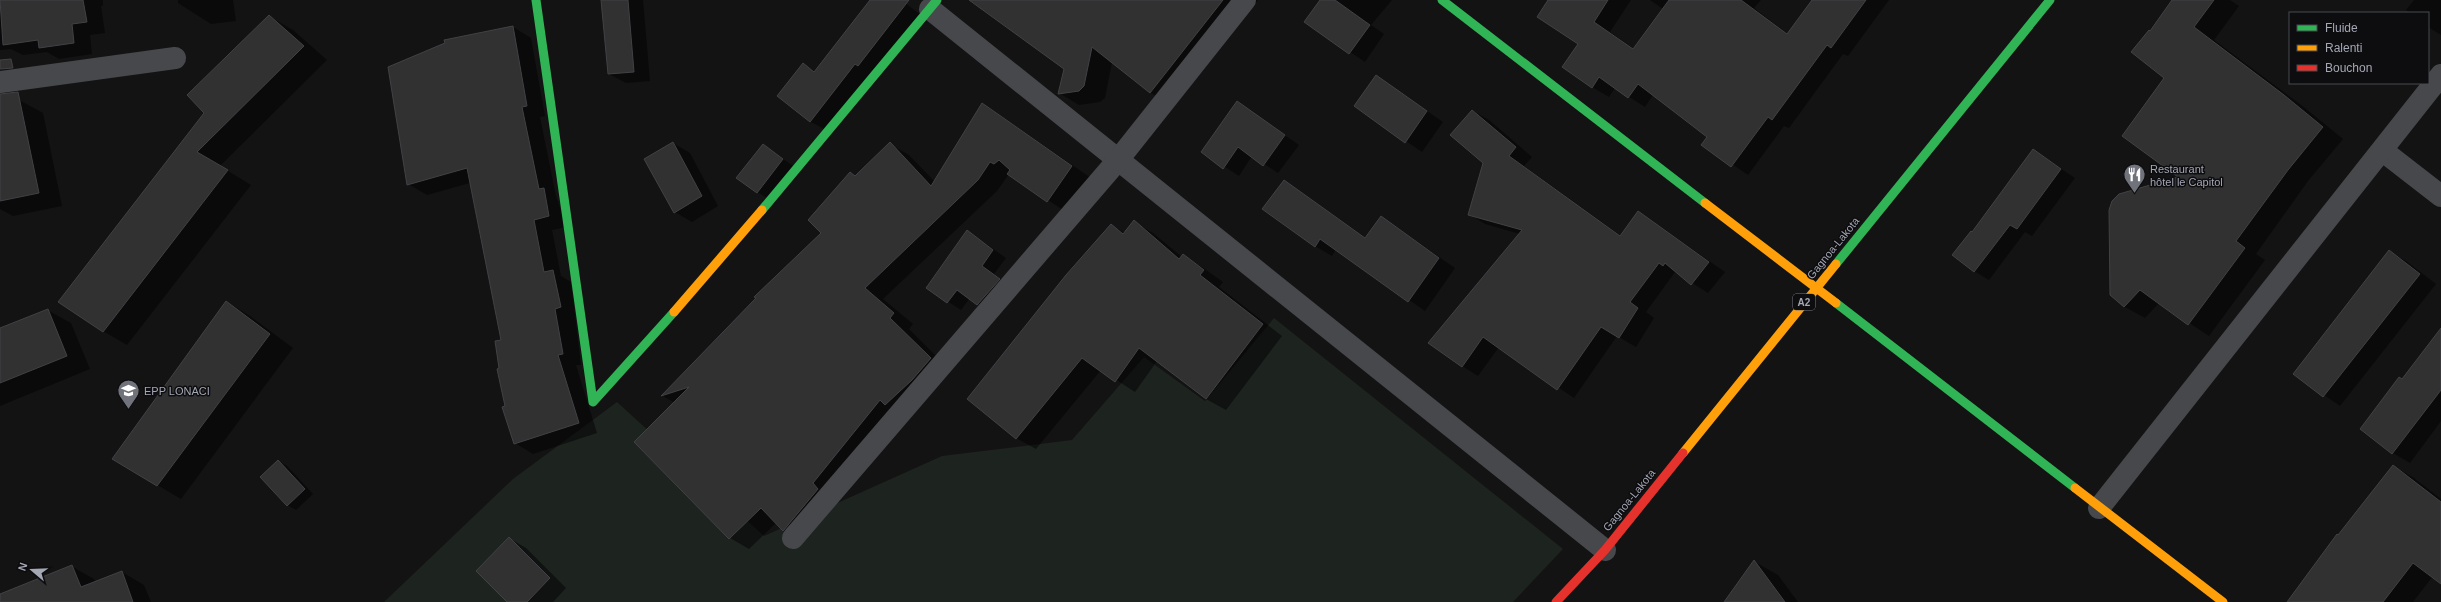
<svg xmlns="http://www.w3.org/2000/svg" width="2441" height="602" viewBox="0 0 2441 602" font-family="Helvetica,sans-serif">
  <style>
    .green { fill: #1d231e }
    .shadow { fill: #0007 }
    .building { fill: #313132; stroke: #424246 }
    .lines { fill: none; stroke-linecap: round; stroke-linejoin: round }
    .street { stroke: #47484c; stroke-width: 22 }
    .fast { stroke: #30b455; stroke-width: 9 }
    .slow { stroke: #ff9f0a; stroke-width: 9 }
    .jam { stroke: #e5322d; stroke-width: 9 }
    .labels { text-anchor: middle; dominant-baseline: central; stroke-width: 3; stroke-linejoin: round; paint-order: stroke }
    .shield { fill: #0d0d0f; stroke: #777982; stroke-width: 1 }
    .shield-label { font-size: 10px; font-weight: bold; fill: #a4a7b4 }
    .poi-label { font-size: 11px; fill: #a4a7b4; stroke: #0d0d0f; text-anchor: start }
    .street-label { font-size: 11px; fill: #a4a7b4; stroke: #0d0d0f }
  </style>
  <rect width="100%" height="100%" fill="#131313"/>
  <path class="green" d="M 1274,318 L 1563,549 L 1513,602 L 384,602 L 513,479 L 617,402 L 764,536 L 942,456 L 1072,440 L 1144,357 L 1205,401 Z"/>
  <g class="shadow">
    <path d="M 0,0 L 103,0 L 103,6 L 101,6 L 105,33 L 90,35 L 92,54 L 59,59 L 47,52 L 23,55 L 11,49 L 0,50 Z"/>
    <path d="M 178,0 L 233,0 L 236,21 L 211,24 L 178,3 Z"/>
    <path d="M 602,0 L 643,0 L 650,81 L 626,83 L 609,74 Z"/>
    <path d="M 871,0 L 901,0 L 921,15 L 828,131 L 811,122 L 778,96 L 803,64 L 816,72 Z"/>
    <path d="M 1006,0 L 1258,0 L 1171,104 L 1151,93 L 1112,62 L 1105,98 L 1100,102 L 1079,105 L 1059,93 L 1066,69 Z"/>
    <path d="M 1321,0 L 1392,0 L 1371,25 L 1384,34 L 1365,62 L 1305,22 Z"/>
    <path d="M 1549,0 L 1631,0 L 1610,32 L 1634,49 L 1663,9 L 1650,0 L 1761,0 L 1754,8 L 1788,34 L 1813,0 L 1889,0 L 1848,56 L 1843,54 L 1789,128 L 1784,126 L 1748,175 L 1703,144 L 1708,137 L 1653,95 L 1645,107 L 1615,88 L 1609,97 L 1592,87 L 1580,44 Z"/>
    <path d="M 2173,0 L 2230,0 L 2239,6 L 2214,40 L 2305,108 L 2343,139 L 2308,181 L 2256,254 L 2265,260 L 2209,336 L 2159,303 L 2145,318 L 2125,307 L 2111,295 L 2180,177 L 2165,78 L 2150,32 Z"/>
    <path d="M 2414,0 L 2441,0 L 2441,35 L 2428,27 L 2428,13 L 2410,13 L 2406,10 Z"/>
    <path d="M 270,17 L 293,30 L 327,60 L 220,166 L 251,185 L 127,345 L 103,331 L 205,113 Z"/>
    <path d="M 513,27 L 531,38 L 545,116 L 540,117 L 556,196 L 567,227 L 552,230 L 561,276 L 571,282 L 581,365 L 576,365 L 597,433 L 533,454 L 515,443 L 506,406 L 501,369 L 502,341 L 470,183 L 427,195 L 408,184 Z"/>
    <path d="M 1376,76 L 1443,122 L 1422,152 L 1355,106 Z"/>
    <path d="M 19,100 L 43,113 L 62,206 L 13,216 L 0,209 L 0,104 Z"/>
    <path d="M 1238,103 L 1299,145 L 1278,173 L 1252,156 L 1239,176 L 1202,152 Z"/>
    <path d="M 983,104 L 1091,178 L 1066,212 L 1009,174 L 997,191 L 883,299 L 913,324 L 909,329 L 950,370 L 803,542 L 783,531 L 776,523 L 749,549 L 730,538 L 675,403 L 663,396 L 823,233 L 856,177 L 890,144 L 909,155 L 935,182 Z"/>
    <path d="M 1473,111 L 1489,120 L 1532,157 L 1524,166 L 1621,236 L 1638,212 L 1725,272 L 1708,293 L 1675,272 L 1646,312 L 1654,318 L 1636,347 L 1617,336 L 1574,398 L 1499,347 L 1478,376 L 1462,366 L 1520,234 L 1485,224 L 1469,214 L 1484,163 Z"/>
    <path d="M 673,143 L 690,153 L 718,206 L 692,222 L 675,212 Z"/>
    <path d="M 763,145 L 799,170 L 774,202 L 757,192 Z"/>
    <path d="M 2033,150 L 2075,178 L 2032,236 L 2025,232 L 1989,280 L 1974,271 L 1973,233 Z"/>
    <path d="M 1284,181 L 1366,238 L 1381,217 L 1455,268 L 1425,311 L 1336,249 L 1332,256 L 1315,246 Z"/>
    <path d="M 1134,222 L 1153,233 L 1182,257 L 1202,267 L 1223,282 L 1219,287 L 1282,336 L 1226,410 L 1206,399 L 1157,361 L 1135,392 L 1101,370 L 1036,449 L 1016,438 L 1111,225 L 1125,233 Z"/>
    <path d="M 967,231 L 1006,258 L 994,274 L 1012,287 L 991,312 L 970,298 L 961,310 L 927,288 Z"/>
    <path d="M 2389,251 L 2406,261 L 2436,284 L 2340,406 L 2294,374 Z"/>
    <path d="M 227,302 L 250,316 L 293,348 L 181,499 L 113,459 Z"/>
    <path d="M 47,310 L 71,323 L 90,369 L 0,406 L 0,329 Z"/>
    <path d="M 2441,329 L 2441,421 L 2410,463 L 2393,453 L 2361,428 L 2402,380 Z"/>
    <path d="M 278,461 L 287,466 L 313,494 L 296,510 L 287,505 Z"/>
    <path d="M 2393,466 L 2414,478 L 2441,499 L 2441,582 L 2433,576 L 2413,602 L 2299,602 L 2339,536 Z"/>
    <path d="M 509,538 L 526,548 L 566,588 L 553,602 L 509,602 Z"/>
    <path d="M 1755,562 L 1778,575 L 1798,602 L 1726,602 Z"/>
    <path d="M 71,566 L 94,579 L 96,582 L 122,572 L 144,585 L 151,602 L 0,602 L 0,595 Z"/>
  </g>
  <g class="building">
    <path d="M 0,0 L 83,0 L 87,22 L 72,24 L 74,43 L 39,48 L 38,40 L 3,45 Z"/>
    <path d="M 601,0 L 628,0 L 634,72 L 608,74 Z"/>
    <path d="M 870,0 L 909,0 L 858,66 L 855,64 L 810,122 L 777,96 L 803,63 L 814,72 Z"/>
    <path d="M 969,0 L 1223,0 L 1150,93 L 1092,47 L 1084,86 L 1079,91 L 1058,94 L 1064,69 Z"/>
    <path d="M 1320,0 L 1335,0 L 1370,25 L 1349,54 L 1304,22 Z"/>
    <path d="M 1548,0 L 1608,0 L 1594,22 L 1633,49 L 1669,0 L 1741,0 L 1787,34 L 1812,0 L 1866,0 L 1831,48 L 1827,45 L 1772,120 L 1768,117 L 1731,167 L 1701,145 L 1707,137 L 1638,84 L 1628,98 L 1599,77 L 1592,88 L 1562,67 L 1578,44 L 1537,17 Z"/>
    <path d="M 2172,0 L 2214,0 L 2194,27 L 2284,95 L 2323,127 L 2288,170 L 2236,241 L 2245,248 L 2188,325 L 2140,290 L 2124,307 L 2110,295 L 2109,210 L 2112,201 L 2119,194 L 2178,177 L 2122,136 L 2164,78 L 2131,52 L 2149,30 L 2150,31 Z"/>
    <path d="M 269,15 L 304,46 L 197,152 L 228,170 L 103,332 L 58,302 L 204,113 L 187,95 Z"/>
    <path d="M 513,26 L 527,106 L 522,107 L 539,189 L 544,188 L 549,216 L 534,220 L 544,272 L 553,270 L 561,307 L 555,309 L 563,354 L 558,355 L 579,423 L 514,444 L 502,407 L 505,406 L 497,369 L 499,368 L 495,341 L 501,340 L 467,168 L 407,185 L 388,67 L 445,43 L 444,40 Z"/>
    <path d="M 11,59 L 13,68 L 0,69 L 0,60 Z"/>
    <path d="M 1376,75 L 1427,111 L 1405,143 L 1354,106 Z"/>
    <path d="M 18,92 L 39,193 L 0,201 L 0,94 Z"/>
    <path d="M 1237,101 L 1285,135 L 1263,166 L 1238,147 L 1223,169 L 1201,152 Z"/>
    <path d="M 982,103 L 1072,166 L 1047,202 L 1007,174 L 1010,170 L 999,160 L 994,164 L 990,162 L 978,180 L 865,288 L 894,313 L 890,318 L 931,358 L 912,380 L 885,405 L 880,400 L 813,483 L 818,489 L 783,531 L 761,508 L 729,539 L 634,442 L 689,387 L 661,396 L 756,298 L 754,297 L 821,233 L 808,220 L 850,172 L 855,176 L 890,142 L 931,186 Z"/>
    <path d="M 1472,110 L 1516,147 L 1509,156 L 1620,236 L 1638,211 L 1709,262 L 1691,285 L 1665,263 L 1663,266 L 1659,263 L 1630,302 L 1638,308 L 1619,338 L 1601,327 L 1557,390 L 1483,337 L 1462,367 L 1428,343 L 1522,230 L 1468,215 L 1483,163 L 1450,135 Z"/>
    <path d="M 673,142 L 702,196 L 674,213 L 644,159 Z"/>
    <path d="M 763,144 L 783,159 L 757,193 L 736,178 Z"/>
    <path d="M 2033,149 L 2061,169 L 2017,229 L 2010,225 L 1974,272 L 1952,255 L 1971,231 L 1972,232 Z"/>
    <path d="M 1284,180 L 1365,238 L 1381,216 L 1439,258 L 1408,302 L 1320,239 L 1315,247 L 1262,209 Z"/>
    <path d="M 1134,220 L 1179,259 L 1183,254 L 1204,270 L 1200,275 L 1263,324 L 1206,399 L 1139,348 L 1115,382 L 1082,358 L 1016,439 L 967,399 L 1066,275 L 1111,224 L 1123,234 Z"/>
    <path d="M 967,230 L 993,250 L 982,266 L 1000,279 L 977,305 L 957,290 L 947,303 L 926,288 Z"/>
    <path d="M 2389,250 L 2420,274 L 2323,397 L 2293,374 Z"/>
    <path d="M 226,301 L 270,334 L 157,486 L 112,459 Z"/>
    <path d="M 48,309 L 67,356 L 0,383 L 0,328 Z"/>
    <path d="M 2441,328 L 2441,390 L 2392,454 L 2360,429 L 2399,377 L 2402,379 Z"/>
    <path d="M 278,460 L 305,489 L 287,506 L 260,477 Z"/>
    <path d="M 2393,465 L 2441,502 L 2441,584 L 2413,563 L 2383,602 L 2287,602 L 2337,534 L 2338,535 Z"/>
    <path d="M 509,537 L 550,578 L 527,602 L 507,602 L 476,571 Z"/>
    <path d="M 1754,560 L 1785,602 L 1724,602 Z"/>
    <path d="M 72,565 L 81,587 L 122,571 L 133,602 L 0,602 L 0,594 Z"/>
  </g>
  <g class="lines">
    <g class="street">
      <path d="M 930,9 L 1605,550"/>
      <path d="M 0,82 L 175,58"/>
      <path d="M 2383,151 L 2441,196"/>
      <path d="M 2099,508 L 2441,75"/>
      <path d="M 793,538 L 1118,160 L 1245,0"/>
    </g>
    <g class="fast">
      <path d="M 536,0 L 593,402 L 674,312"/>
      <path d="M 1442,0 L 1705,203"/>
      <path d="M 762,210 L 937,0"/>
      <path d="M 1836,264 L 2050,0"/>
      <path d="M 1836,303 L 2075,488"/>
    </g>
    <g class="slow">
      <path d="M 1705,203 L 1836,303"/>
      <path d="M 674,312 L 762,210"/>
      <path d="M 1683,453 L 1836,264"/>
      <path d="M 2075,488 L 2223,602"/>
    </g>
    <path class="jam" d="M 1556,602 L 1605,550 L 1683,453"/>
  </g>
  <defs>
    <symbol id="restaurant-pin" viewBox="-11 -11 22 30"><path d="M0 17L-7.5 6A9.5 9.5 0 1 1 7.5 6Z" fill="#71737c" stroke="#0d0d0f"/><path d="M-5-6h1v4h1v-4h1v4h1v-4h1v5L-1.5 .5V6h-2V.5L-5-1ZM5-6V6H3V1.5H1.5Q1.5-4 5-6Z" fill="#fff"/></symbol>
    <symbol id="school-pin" viewBox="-11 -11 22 30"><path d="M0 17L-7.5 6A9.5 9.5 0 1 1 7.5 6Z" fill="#71737c" stroke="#0d0d0f"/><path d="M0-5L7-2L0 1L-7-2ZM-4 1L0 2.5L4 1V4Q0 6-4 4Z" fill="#fff"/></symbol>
  </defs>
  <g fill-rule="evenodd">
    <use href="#restaurant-pin" x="2122" y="162" width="25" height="34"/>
    <use href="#school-pin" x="116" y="378" width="25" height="34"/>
  </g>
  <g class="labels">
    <rect class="shield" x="1793" y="294" width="22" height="16" rx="3"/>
    <g class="shield-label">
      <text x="1804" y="302">A2</text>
    </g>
    <g class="poi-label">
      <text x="2150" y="169">Restaurant<tspan x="2150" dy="13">hôtel le Capitol</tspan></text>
      <text x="144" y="391">EPP LONACI</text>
    </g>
    <g class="street-label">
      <text transform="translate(1833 248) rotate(-51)">Gagnoa-Lakota</text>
      <text transform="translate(1629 500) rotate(-51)">Gagnoa-Lakota</text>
    </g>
  </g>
  <rect x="2289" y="12" width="140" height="72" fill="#0d0d0f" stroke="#494b51"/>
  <rect x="2297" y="25" width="20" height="6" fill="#30b455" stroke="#494b51"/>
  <text x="2325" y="32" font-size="12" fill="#a4a7b4">Fluide</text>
  <rect x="2297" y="45" width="20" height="6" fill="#ff9f0a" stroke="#494b51"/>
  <text x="2325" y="52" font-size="12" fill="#a4a7b4">Ralenti</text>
  <rect x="2297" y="65" width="20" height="6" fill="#e5322d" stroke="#494b51"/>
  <text x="2325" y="72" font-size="12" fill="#a4a7b4">Bouchon</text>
  <g transform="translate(32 570) rotate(289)" stroke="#0d0d0f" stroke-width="3" paint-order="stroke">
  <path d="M0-3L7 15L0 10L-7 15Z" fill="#a4a7b4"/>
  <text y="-6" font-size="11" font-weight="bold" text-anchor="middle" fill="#a4a7b4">N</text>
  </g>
</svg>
